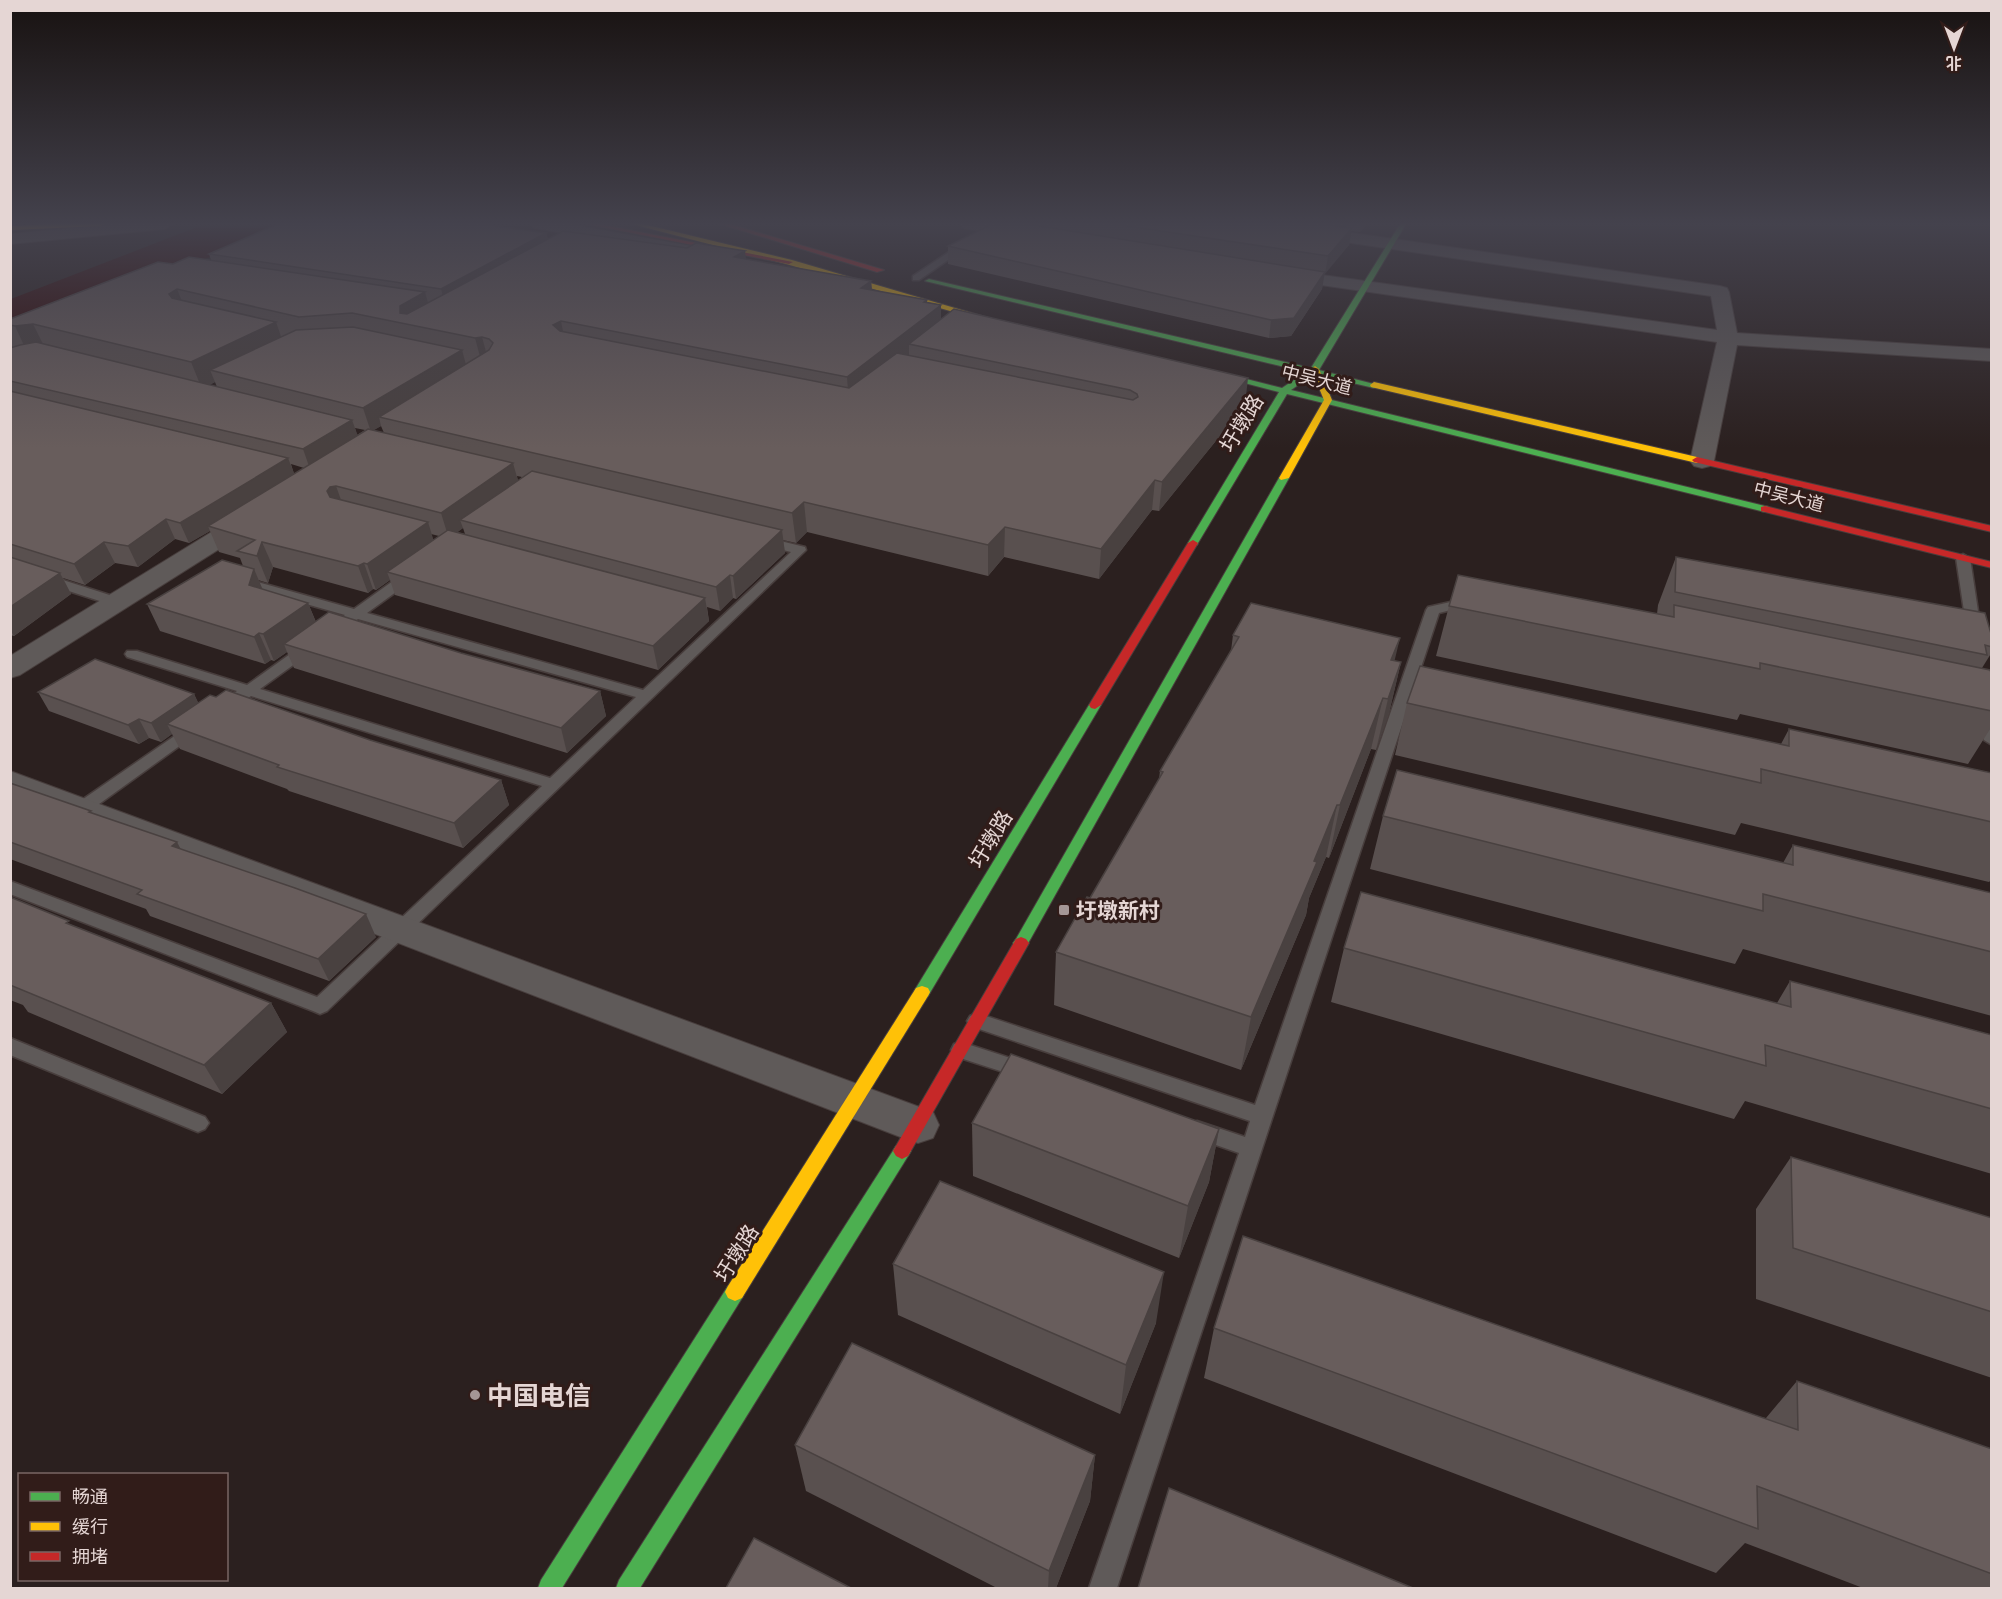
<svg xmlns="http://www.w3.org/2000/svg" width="2002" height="1599" viewBox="0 0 2002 1599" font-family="'Open Sans','Noto Sans SC',sans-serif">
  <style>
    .water { fill: #300303 }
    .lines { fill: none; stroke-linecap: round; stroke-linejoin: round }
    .lane-casing { stroke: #483e3d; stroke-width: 3 }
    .street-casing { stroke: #483e3d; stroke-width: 2 }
    .fast-casing { stroke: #483e3d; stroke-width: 2 }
    .slow-casing { stroke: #483e3d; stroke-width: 2 }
    .jam-casing { stroke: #483e3d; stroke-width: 2 }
    .lane { fill: #5f5a59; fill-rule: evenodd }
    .street { fill: #5f5a59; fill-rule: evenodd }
    .fast { fill: #4caf50; fill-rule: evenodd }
    .slow { fill: #ffc107; fill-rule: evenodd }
    .jam { fill: #c62828; fill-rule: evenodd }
    .wall { fill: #59504f; fill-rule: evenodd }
    .shaded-wall { fill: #494140 }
    .building { fill: #685d5c; stroke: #494140; stroke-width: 1.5 }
    .poi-dot { fill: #a49695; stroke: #311c19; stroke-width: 2 }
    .labels { text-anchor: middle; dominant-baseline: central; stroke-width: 6; stroke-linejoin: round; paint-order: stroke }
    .far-street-label { font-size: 18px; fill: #e5d6d4; stroke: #311c19 }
    .street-label { font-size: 21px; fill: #e5d6d4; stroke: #311c19 }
    .poi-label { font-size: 21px; font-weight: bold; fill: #e5d6d4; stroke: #311c19; text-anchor: start }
    .near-poi-label { font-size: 26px; font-weight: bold; fill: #e5d6d4; stroke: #311c19; text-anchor: start }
  </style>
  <rect width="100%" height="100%" fill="#2b201f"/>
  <path class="water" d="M 205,224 L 295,224 L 216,255 L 93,298 L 11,334 L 11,299 Z"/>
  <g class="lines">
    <defs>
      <g id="lane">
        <path d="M 991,224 L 1000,224 L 919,280 L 913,280 L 913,276 Z"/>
        <path d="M 764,537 L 805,547 L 806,550 L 327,1011 L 320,1014 L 313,1011 L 10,894 L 10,881 L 317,997 L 542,786 L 251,696 L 227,712 L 217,712 L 214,709 L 217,706 L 237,691 L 127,657 L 125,654 L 127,651 L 137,651 L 247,685 L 304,644 L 314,644 L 316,647 L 314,650 L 260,689 L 550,778 L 636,697 L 358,619 L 337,634 L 327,634 L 325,631 L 327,628 L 345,615 L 235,584 L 233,581 L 240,577 L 354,609 L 404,573 L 414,573 L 416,576 L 414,579 L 367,613 L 643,690 L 791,552 L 759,544 L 758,541 L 759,538 Z"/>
        <path d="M 1963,554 L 1970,558 L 1981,631 L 1974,635 L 1967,631 L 1956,558 Z"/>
        <path d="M 10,563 L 122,599 L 124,602 L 122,605 L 112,605 L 10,572 Z"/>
        <path d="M 1455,601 L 1475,605 L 1477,608 L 1470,612 L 1455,609 L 1439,613 L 1117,1588 L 1089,1588 L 1239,1153 L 1190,1136 L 1186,1130 L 1190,1124 L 1197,1121 L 1245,1137 L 1250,1121 L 970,1026 L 967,1021 L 970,1016 L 977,1013 L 1255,1105 L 1426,610 L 1428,607 Z"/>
        <path d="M 1986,702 L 1992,704 L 1992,745 L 1984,740 L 1978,707 Z"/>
        <path d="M 194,724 L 202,729 L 199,732 L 88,812 L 76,812 L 74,808 L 76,804 L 189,726 Z"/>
        <path d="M 10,1038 L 205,1117 L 209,1123 L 205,1129 L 198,1132 L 10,1055 Z"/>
        <path d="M 961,1042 L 1032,1065 L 1035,1071 L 1032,1077 L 1025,1079 L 954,1056 L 951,1050 L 954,1044 Z"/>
      </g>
      <g id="street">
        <path d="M 114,224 L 173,224 L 165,229 L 10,244 L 10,234 Z"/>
        <path d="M 532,224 L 568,224 L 703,248 L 709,249 L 712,253 L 709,257 L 703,258 L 540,229 L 534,228 Z"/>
        <path d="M 961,224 L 998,224 L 1035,230 L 1037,234 L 1035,238 L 1029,239 L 963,228 Z"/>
        <path d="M 1248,224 L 1290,224 L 1720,286 L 1727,288 L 1729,292 L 1737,333 L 1992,349 L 1992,361 L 1737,345 L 1714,461 L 1710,466 L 1702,468 L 1694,466 L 1690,461 L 1717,342 L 1279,279 L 1273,278 L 1270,274 L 1273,270 L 1279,269 L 1717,330 L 1711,296 L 1256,229 L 1250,228 Z"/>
        <path d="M 253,509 L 262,512 L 266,517 L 262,522 L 20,675 L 10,678 L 10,656 L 244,512 Z"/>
        <path d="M 10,771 L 933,1112 L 939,1125 L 933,1138 L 918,1143 L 903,1138 L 10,793 Z"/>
      </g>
      <g id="fast">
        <path d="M 1400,224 L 1406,224 L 1319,370 L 1378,385 L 1374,388 L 1314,374 L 1291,390 L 1769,507 L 1769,511 L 1765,512 L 1287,394 L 1198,543 L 1197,545 L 1189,545 L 1188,543 L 1279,392 L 1199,371 L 1203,368 L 1282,388 L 1306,372 L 925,281 L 929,279 L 1311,368 Z"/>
        <path d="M 1284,475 L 1289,478 L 1026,947 L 1016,947 L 1013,943 L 1016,939 L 1279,478 Z"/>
        <path d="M 1095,701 L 1101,705 L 928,996 L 922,998 L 916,996 L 914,992 L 916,988 L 1089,705 Z"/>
        <path d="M 902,1143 L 908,1146 L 911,1151 L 908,1156 L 640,1588 L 616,1588 L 619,1580 L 896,1146 Z"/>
        <path d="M 735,1283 L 742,1286 L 745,1292 L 742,1298 L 562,1588 L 538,1588 L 541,1580 L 728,1286 Z"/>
      </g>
      <g id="slow">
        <path d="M 57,224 L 104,224 L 101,226 L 10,230 L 10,226 Z"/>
        <path d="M 632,224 L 643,224 L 792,260 L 999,321 L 992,323 L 786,264 Z"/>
        <path d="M 1315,366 L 1319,369 L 1332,400 L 1289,478 L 1281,480 L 1279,478 L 1324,400 L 1311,369 Z"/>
        <path d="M 1374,382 L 1697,457 L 1702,460 L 1697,463 L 1371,387 L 1370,385 Z"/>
        <path d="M 922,986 L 928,988 L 930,992 L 928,996 L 742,1298 L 735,1301 L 728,1298 L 725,1292 L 728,1286 L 916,988 Z"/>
      </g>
      <g id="jam">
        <path d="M 586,224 L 599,224 L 793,262 L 789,264 Z"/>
        <path d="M 720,224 L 730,224 L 884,270 L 877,272 Z"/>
        <path d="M 1697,457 L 1992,526 L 1992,532 L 1694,462 L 1692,460 Z"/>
        <path d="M 1765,506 L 1992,562 L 1992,568 L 1761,511 L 1761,507 Z"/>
        <path d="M 1193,540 L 1198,543 L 1101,705 L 1095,709 L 1091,708 L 1089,705 L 1188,543 Z"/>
        <path d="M 1021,937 L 1026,939 L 1029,943 L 908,1156 L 902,1159 L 896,1156 L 893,1151 L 896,1146 L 1016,939 Z"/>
      </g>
    </defs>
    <use href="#lane" class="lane-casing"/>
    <use href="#street" class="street-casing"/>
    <use href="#fast" class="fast-casing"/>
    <use href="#slow" class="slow-casing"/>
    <use href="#jam" class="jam-casing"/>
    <use href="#lane" class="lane"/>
    <use href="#street" class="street"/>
    <use href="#fast" class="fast"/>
    <use href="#slow" class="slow"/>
    <use href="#jam" class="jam"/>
  </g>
  <g class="wall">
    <path d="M 992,224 L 1367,224 L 1360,232 L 1351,231 L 1349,245 L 1324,273 L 1322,289 L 1291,336 L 1269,338 L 948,264 L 948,246 Z"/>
    <path d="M 546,233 L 548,239 L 746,260 L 871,281 L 872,290 L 941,305 L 941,319 L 1245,405 L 1159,511 L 1152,510 L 1099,579 L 1004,557 L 988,576 L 807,532 L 796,543 L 783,540 L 785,553 L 736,599 L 733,598 L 720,611 L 707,607 L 709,621 L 658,670 L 395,595 L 390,580 L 376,590 L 373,589 L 368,593 L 273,567 L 268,583 L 258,580 L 262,589 L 308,603 L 316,622 L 461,653 L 600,691 L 606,716 L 567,753 L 294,668 L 287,652 L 274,661 L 271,660 L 265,664 L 160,631 L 147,604 L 243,566 L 240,558 L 219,552 L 210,531 L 189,543 L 175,539 L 138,567 L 115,563 L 85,585 L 63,578 L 71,594 L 14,636 L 10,635 L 10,348 L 13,348 L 10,343 L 10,319 L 173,264 L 211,260 L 209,254 ZM 215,382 L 217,387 L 209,385 ZM 381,426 L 384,433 L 373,430 ZM 355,428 L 365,430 L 357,435 ZM 291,464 L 304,468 L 294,474 ZM 517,476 L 522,477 L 518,481 ZM 463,528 L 465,534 L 457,532 ZM 431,534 L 439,536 L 433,540 Z"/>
    <path d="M 1676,557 L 1992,637 L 1992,652 L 1982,668 L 1992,675 L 1992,726 L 1968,764 L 1740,714 L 1737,720 L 1436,656 L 1449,606 L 1657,614 L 1658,605 Z"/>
    <path d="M 1233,635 L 1401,662 L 1389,713 L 1376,750 L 1371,749 L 1329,858 L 1326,857 L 1309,898 L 1306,915 L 1241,1070 L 1054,1005 L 1056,952 L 1090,898 L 1159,779 L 1160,771 L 1231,651 Z"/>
    <path d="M 38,692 L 194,694 L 198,703 L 370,740 L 501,780 L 509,805 L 463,848 L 289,791 L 287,789 L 180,749 L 172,734 L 161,742 L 149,738 L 139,744 L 49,711 Z"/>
    <path d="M 1407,703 L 1781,744 L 1789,729 L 1992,773 L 1992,879 L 1989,882 L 1741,823 L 1735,835 L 1395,755 Z"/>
    <path d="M 10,783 L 92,813 L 180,849 L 376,937 L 329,981 L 150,916 L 146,909 L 10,859 Z"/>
    <path d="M 1383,816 L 1783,863 L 1793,845 L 1992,893 L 1992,1016 L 1743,949 L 1735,964 L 1370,869 Z"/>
    <path d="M 10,897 L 72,925 L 271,1003 L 287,1032 L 222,1094 L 28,1012 L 23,1005 L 10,1000 Z"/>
    <path d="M 1344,948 L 1777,1003 L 1790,981 L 1992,1035 L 1992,1174 L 1745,1101 L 1734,1119 L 1331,1002 Z"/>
    <path d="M 972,1123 L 1219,1129 L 1209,1182 L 1179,1258 L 973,1176 Z"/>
    <path d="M 1791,1157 L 1992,1218 L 1992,1378 L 1756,1299 L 1756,1209 Z"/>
    <path d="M 893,1264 L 1156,1323 L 1120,1414 L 898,1315 Z"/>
    <path d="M 1214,1328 L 1766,1418 L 1797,1381 L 1992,1449 L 1992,1588 L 1863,1588 L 1745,1543 L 1716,1573 L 1204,1378 Z"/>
    <path d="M 795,1445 L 1095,1455 L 1090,1501 L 1056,1588 L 997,1588 L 806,1491 Z"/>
  </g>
  <g class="shaded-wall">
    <path d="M 1361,224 L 1367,224 L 1360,232 Z"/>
    <path d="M 1352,228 L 1349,245 L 1325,274 L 1328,256 Z"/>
    <path d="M 546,233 L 551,252 L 447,310 L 441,289 Z"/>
    <path d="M 745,251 L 748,275 L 734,257 Z"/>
    <path d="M 1325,272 L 1322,289 L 1291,336 L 1269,338 L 1271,320 Z"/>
    <path d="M 871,281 L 873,306 L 861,288 Z"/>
    <path d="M 177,289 L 187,314 L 169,294 Z"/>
    <path d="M 425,292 L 432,317 L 416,326 L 400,313 L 400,306 Z"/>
    <path d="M 927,300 L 927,316 L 941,305 L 941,331 L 909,344 L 909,356 L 849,404 L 847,377 Z"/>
    <path d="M 561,321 L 566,347 L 553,325 Z"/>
    <path d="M 276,322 L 285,348 L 210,370 L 215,382 L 202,389 L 191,362 Z"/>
    <path d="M 33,324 L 46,350 L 27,352 L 15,326 Z"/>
    <path d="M 482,337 L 489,363 L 482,364 L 475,338 Z"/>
    <path d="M 462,350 L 468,372 L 379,417 L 381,426 L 371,432 L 363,408 Z"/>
    <path d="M 1248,378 L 1245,405 L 1159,511 L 1162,482 Z"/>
    <path d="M 352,420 L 359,439 L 310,469 L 303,449 Z"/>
    <path d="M 288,458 L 296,478 L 208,526 L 210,531 L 189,543 L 180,523 Z"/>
    <path d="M 513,463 L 520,488 L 460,520 L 463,528 L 449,539 L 441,513 Z"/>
    <path d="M 1155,480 L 1152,510 L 1099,579 L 1101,549 Z"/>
    <path d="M 336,486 L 345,511 L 339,512 L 327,491 L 330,487 Z"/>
    <path d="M 804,502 L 807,532 L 796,543 L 792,513 Z"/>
    <path d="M 166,519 L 175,539 L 138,567 L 128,546 Z"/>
    <path d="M 428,522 L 436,548 L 387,572 L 390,580 L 376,590 L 367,564 Z"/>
    <path d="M 1005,527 L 1004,557 L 988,576 L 988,545 Z"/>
    <path d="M 782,530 L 785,553 L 736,599 L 733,576 Z"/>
    <path d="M 104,542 L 115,563 L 85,585 L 74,564 Z"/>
    <path d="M 262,542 L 273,567 L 268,583 L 257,556 Z"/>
    <path d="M 364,563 L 373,589 L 368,593 L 358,566 Z"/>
    <path d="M 254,569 L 265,595 L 249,585 Z"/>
    <path d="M 60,573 L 71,594 L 14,636 L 10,630 L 10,607 Z"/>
    <path d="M 730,575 L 733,598 L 720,611 L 716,587 Z"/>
    <path d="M 705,598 L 709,621 L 658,670 L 653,646 Z"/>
    <path d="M 308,603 L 319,630 L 284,644 L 287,652 L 274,661 L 263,634 Z"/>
    <path d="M 259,633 L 271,660 L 265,664 L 254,637 Z"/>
    <path d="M 1400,638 L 1388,688 L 1383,698 L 1371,749 L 1329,858 L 1340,805 L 1391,660 Z"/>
    <path d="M 1401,662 L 1389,713 L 1376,750 L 1388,699 Z"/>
    <path d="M 600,691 L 606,716 L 567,753 L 561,728 Z"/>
    <path d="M 194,694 L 203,712 L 167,724 L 172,734 L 161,742 L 151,723 Z"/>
    <path d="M 139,719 L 149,738 L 139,744 L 128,725 Z"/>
    <path d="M 501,780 L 509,805 L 463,848 L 454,823 Z"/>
    <path d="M 1337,805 L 1326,857 L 1309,898 L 1306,915 L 1241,1070 L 1251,1017 Z"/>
    <path d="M 177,842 L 189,865 L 172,846 Z"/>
    <path d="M 366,914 L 376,937 L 329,981 L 318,959 Z"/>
    <path d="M 271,1003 L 287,1032 L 222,1094 L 204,1065 Z"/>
    <path d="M 1219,1129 L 1209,1182 L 1179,1258 L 1188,1206 Z"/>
    <path d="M 1164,1272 L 1156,1323 L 1120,1414 L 1126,1365 Z"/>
    <path d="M 1095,1455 L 1090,1501 L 1056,1588 L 1048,1588 L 1049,1571 Z"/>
  </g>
  <g class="building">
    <path d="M 278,224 L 482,224 L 546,233 L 441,289 L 209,254 Z"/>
    <path d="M 992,224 L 1027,224 L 1325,272 L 1294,318 L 1271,320 L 948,246 Z"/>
    <path d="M 1114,224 L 1322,224 L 1352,228 L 1328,256 Z"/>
    <path d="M 563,231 L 687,248 L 696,243 L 745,251 L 734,257 L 871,281 L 861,288 L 927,300 L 924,302 L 941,305 L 847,377 L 561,321 L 553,325 L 560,331 L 849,388 L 897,353 L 1133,400 L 1138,397 L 1137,394 L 1130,390 L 909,344 L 954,309 L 1248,378 L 1162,482 L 1155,480 L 1101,549 L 1005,527 L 988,545 L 804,502 L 792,513 L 379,417 L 489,350 L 493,343 L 489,339 L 482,337 L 475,338 L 352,313 L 299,317 L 177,289 L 169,294 L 172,298 L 276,322 L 191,362 L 33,324 L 15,326 L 10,325 L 10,319 L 158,262 L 173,264 L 189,257 L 425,292 L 400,306 L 400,313 L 407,314 Z"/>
    <path d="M 353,327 L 462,350 L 363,408 L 210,370 L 296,330 Z"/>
    <path d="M 36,342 L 352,420 L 303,449 L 10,381 L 10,348 L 20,345 Z"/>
    <path d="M 10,391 L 288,458 L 180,523 L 166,519 L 128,546 L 104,542 L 74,564 L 10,544 Z"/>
    <path d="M 368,429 L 513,463 L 441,513 L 336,486 L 330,487 L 327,491 L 330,497 L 428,522 L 367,564 L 364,563 L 358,566 L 262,542 L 257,556 L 237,551 L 255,540 L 208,526 Z"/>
    <path d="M 532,471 L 782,530 L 733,576 L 730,575 L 716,587 L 460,520 Z"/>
    <path d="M 448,530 L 705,598 L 653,646 L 387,572 Z"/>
    <path d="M 10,557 L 60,573 L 10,607 Z"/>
    <path d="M 1676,557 L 1985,613 L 1992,637 L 1992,647 L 1985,645 L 1987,655 L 1675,592 Z"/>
    <path d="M 222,560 L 254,569 L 249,585 L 308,603 L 263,634 L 259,633 L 254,637 L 147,604 Z"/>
    <path d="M 1458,575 L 1674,617 L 1674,605 L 1990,670 L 1992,675 L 1992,711 L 1760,663 L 1760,669 L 1449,606 Z"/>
    <path d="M 1251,603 L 1400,638 L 1391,660 L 1401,662 L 1388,699 L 1383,698 L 1340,805 L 1337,805 L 1314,861 L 1317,862 L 1251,1017 L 1056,952 L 1087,897 L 1090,898 L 1163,772 L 1160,771 L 1239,637 L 1233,635 Z"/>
    <path d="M 329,612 L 461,653 L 600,691 L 561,728 L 284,644 Z"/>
    <path d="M 95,659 L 194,694 L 151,723 L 139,719 L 128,725 L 38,692 Z"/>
    <path d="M 1420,666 L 1789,746 L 1789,729 L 1992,773 L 1992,822 L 1761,769 L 1761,783 L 1407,703 Z"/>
    <path d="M 226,690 L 370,740 L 501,780 L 454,823 L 277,767 L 279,765 L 167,724 L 210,695 L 216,697 Z"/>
    <path d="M 1397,770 L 1793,865 L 1793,845 L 1992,893 L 1992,952 L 1763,894 L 1763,911 L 1383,816 Z"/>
    <path d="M 10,783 L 91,811 L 89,812 L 177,842 L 172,846 L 295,888 L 366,914 L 318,959 L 137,894 L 142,890 L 10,842 Z"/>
    <path d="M 1361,892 L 1791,1007 L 1790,981 L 1992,1035 L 1992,1109 L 1765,1045 L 1766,1066 L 1344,948 Z"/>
    <path d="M 10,897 L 69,921 L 66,923 L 271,1003 L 204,1065 L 10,985 Z"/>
    <path d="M 1011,1054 L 1219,1129 L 1188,1206 L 972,1123 Z"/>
    <path d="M 1791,1157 L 1992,1218 L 1992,1312 L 1793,1248 Z"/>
    <path d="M 940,1181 L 1164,1272 L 1126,1365 L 893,1264 Z"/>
    <path d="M 1243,1236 L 1798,1430 L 1797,1381 L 1992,1449 L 1992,1574 L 1757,1486 L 1758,1529 L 1214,1328 Z"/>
    <path d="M 852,1343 L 1095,1455 L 1049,1571 L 795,1445 Z"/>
    <path d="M 1169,1488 L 1413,1588 L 1138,1588 Z"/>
    <path d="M 754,1538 L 851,1588 L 726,1588 Z"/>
  </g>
  <linearGradient id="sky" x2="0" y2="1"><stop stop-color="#181211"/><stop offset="0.5" stop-color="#44424d"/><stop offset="1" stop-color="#44424d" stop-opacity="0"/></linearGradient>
  <rect width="2002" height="448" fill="url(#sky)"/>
  <g class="poi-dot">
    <rect x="1058" y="904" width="12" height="12" rx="3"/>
    <circle cx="475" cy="1395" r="6"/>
  </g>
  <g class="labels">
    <g class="far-street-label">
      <text transform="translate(1317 379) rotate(14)">中吴大道</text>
      <text transform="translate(1789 496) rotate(14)">中吴大道</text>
    </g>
    <g class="street-label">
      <text transform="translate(1241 423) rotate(-59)">圩墩路</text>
      <text transform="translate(990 839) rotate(-59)">圩墩路</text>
      <text transform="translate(736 1253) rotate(-58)">圩墩路</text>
    </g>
    <g class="poi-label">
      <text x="1076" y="910">圩墩新村</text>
    </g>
    <g class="near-poi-label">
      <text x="487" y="1395">中国电信</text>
    </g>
  </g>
  <rect width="2002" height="1599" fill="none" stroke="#e5d6d4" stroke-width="24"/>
  <rect x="18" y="1473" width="210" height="108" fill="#311c19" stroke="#796664" stroke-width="1.5"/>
  <rect x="30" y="1492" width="30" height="9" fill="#4caf50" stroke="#796664" stroke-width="1.5"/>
  <text x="72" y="1503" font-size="18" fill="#e5d6d4">畅通</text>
  <rect x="30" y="1522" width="30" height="9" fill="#ffc107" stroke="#796664" stroke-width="1.5"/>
  <text x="72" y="1533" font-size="18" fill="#e5d6d4">缓行</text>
  <rect x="30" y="1552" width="30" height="9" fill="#c62828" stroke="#796664" stroke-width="1.5"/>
  <text x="72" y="1563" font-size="18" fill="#e5d6d4">拥堵</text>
  <g transform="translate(1954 48) rotate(180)" stroke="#311c19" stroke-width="4.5" paint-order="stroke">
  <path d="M0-4.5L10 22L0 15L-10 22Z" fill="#e5d6d4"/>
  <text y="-9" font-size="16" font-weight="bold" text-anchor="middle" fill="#e5d6d4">北</text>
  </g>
</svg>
